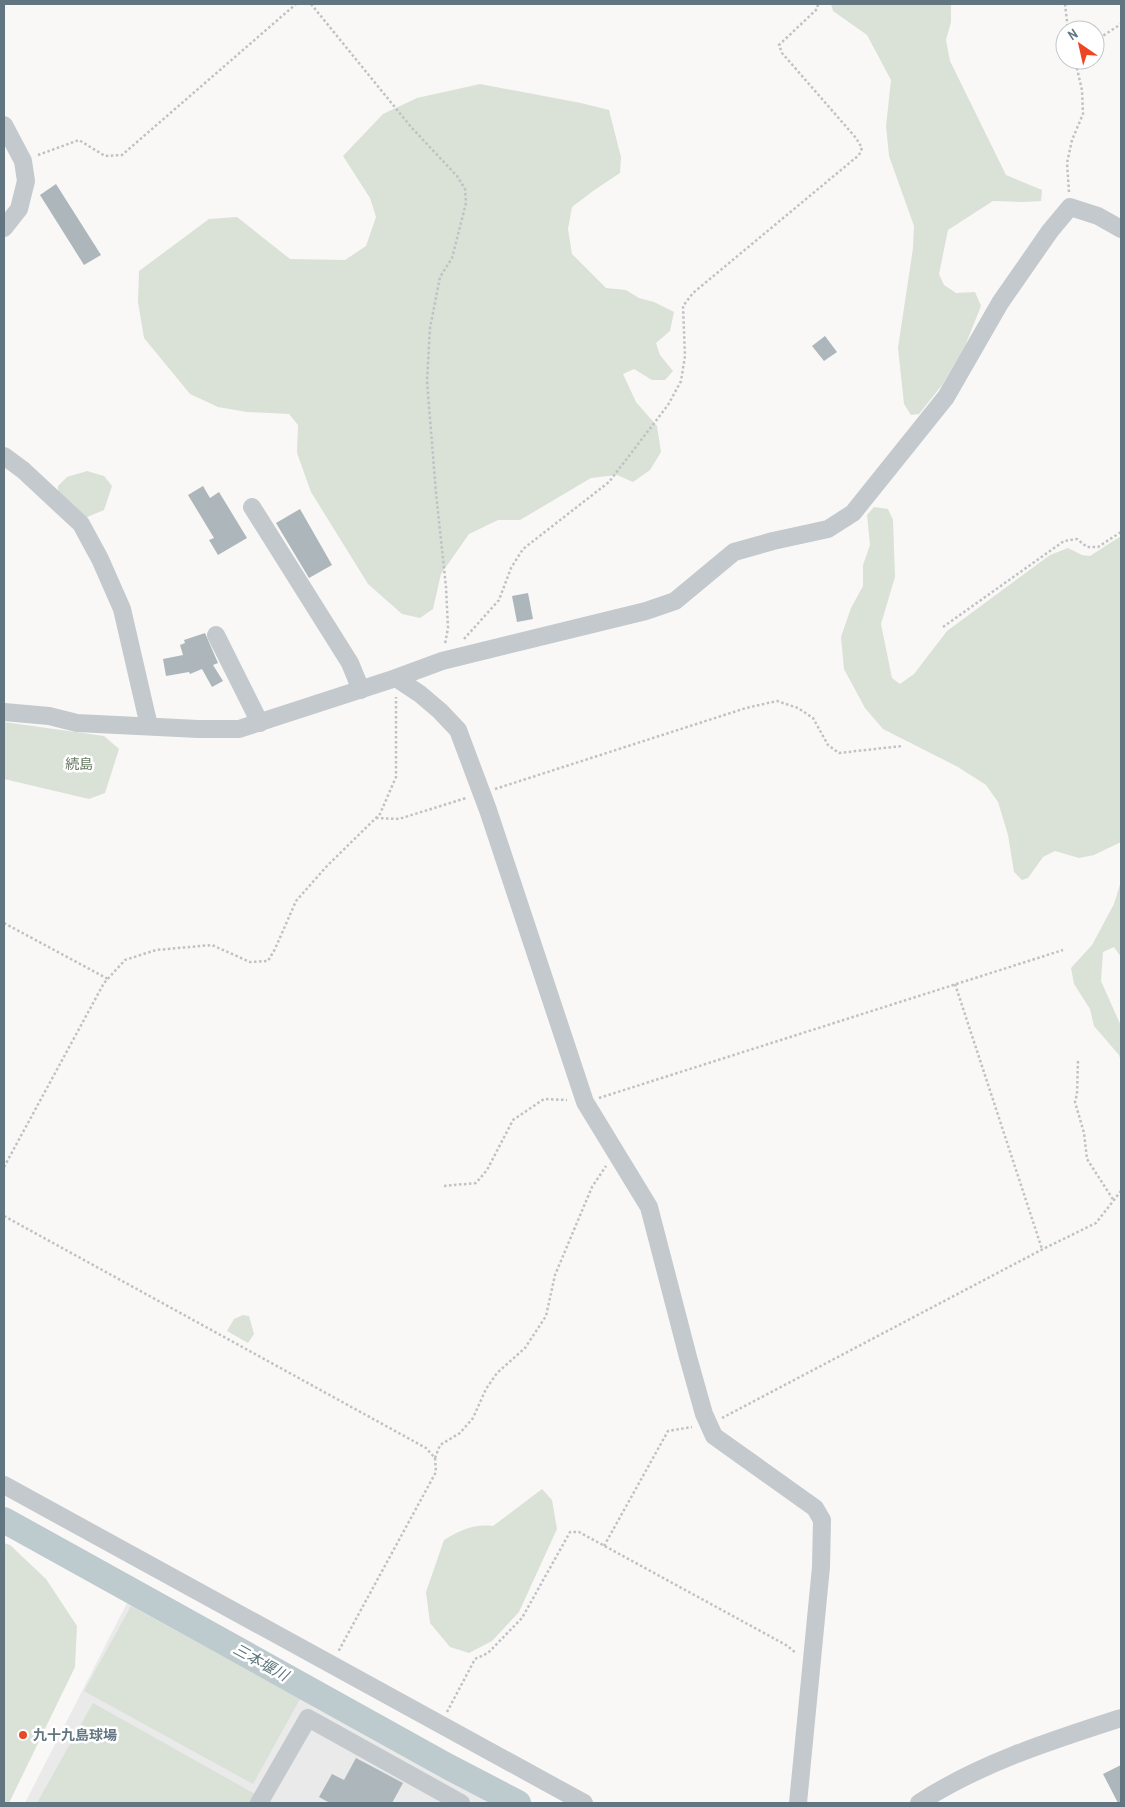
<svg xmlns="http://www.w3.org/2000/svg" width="1125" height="1807" viewBox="0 0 1125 1807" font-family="'Archivo Narrow','Noto Sans JP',sans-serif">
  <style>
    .built { fill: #e9eae9 }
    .green { fill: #dae1d7 }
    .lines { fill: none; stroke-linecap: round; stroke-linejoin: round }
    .river { stroke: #bdcace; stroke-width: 26 }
    .building { fill: #acb6bb }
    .path { stroke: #bfc2c4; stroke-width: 2.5; stroke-dasharray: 2.5 2.5; stroke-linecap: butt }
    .minor { stroke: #c3c9cc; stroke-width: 18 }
    .poi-dot { fill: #ed4622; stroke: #fff; stroke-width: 2 }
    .labels { text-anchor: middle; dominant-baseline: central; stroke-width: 5; stroke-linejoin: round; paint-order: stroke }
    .park-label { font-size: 14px; fill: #677a61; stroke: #fff }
    .poi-label { font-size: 14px; font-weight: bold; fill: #627682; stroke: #fff; text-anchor: start }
    .water-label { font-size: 15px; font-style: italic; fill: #5d767c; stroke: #fff }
  </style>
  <rect width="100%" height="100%" fill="#f9f8f6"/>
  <path class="built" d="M 128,1601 L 505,1803 L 25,1803 Z"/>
  <g class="green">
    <path d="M 831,4 L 951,4 L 951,22 L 946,40 L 950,61 L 1006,175 L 1042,190 L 1041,201 L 1022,202 L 993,201 L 948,230 L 939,274 L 944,285 L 956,293 L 975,292 L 981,306 L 965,346 L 942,385 L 919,414 L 911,415 L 904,404 L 898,348 L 913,248 L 914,226 L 889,156 L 886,126 L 891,80 L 867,35 L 833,11 Z"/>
    <path d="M 480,84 L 581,103 L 609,110 L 621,157 L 620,173 L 593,191 L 572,207 L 568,229 L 572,254 L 606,288 L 626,290 L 639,298 L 654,302 L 674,312 L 670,331 L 656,343 L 660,355 L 673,371 L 665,380 L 652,380 L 634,369 L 623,374 L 636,402 L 657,426 L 661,452 L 650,470 L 633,482 L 617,475 L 591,478 L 520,520 L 498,520 L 469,534 L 441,574 L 433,609 L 420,618 L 402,614 L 368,584 L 311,492 L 297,453 L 298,425 L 289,414 L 247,412 L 218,407 L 190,394 L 144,338 L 138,302 L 139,271 L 209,219 L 237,217 L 290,259 L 345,260 L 366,246 L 376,217 L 370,198 L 343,156 L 383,114 L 417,98 Z"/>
    <path d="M 87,471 L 104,476 L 112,486 L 104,510 L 85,518 L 58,493 L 58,486 L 67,477 Z"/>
    <path d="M 874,507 L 888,509 L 893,520 L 895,577 L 881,624 L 892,678 L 900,684 L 914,674 L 947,631 L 1050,555 L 1068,548 L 1082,555 L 1090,556 L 1121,536 L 1121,842 L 1094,855 L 1079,858 L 1055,851 L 1043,857 L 1028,878 L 1022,880 L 1014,872 L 1008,835 L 998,802 L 986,785 L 958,767 L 883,729 L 865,708 L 844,669 L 841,637 L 851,608 L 863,586 L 863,565 L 870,545 L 867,515 Z"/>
    <path d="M 4,722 L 104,736 L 119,749 L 105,793 L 89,799 L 4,779 Z"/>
    <path d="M 1121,881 L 1121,957 L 1114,947 L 1103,952 L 1101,981 L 1121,1026 L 1121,1062 L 1119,1055 L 1094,1026 L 1090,1009 L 1074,984 L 1071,968 L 1092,945 L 1114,904 Z"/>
    <path d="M 243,1315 L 249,1316 L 254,1334 L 248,1343 L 227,1331 L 234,1319 Z"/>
    <path d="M 542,1489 L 552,1500 L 557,1529 L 519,1612 L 492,1641 L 469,1653 L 450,1647 L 430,1623 L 426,1592 L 444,1540 C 461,1530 473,1524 493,1526 Z"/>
    <path d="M 4,1543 L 10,1545 L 46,1579 L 77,1626 L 75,1667 L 9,1803 L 4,1803 Z"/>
    <path d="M 131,1606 L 300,1699 L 253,1784 L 84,1691 Z"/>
    <path d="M 93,1703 L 255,1794 L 249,1803 L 37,1803 Z"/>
  </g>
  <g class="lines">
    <path class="river" d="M 4,1520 L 447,1766 L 518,1803"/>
  </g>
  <g class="building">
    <path d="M 56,184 L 101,255 L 84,265 L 40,195 Z"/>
    <path d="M 825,336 L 837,352 L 824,361 L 812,346 Z"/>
    <path d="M 203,486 L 210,498 L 219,492 L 247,538 L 218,555 L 209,540 L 214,538 L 188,495 Z"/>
    <path d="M 300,509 L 332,565 L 309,578 L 276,523 Z"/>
    <path d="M 528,593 L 533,619 L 517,622 L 512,596 Z"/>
    <path d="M 205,633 L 218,663 L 213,665 L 223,681 L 212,687 L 202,669 L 190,674 L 189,672 L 166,676 L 163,659 L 183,655 L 180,645 L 185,643 L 184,640 Z"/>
    <path d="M 356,1758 L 403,1783 L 392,1803 L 330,1803 L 319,1797 L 332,1774 L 344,1780 Z"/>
    <path d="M 1121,1765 L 1121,1803 L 1118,1803 L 1103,1774 Z"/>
  </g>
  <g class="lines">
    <g class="path">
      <path d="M 311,4 L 411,127 L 457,176 L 465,189 L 466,203 L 452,258 L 440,277 L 430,328 L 427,381 L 436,493 L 446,587 L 448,628 L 445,644"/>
      <path d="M 1065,4 L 1068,30"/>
      <path d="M 1095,41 L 1121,24"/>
      <path d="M 38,155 L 79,140 L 105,156 L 122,155 L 296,4"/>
      <path d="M 1069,192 L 1067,163 L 1072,140 L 1083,114 L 1082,90 L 1075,60"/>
      <path d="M 943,627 L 1064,541 L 1077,539 L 1087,547 L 1098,547 L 1121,532"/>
      <path d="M 464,639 L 499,600 L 511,568 L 523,549 L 609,482 L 668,405 L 681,381 L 685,356 L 683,306 L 693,293 L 859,155 L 862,148 L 856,138 L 782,53 L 779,45 L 817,9 L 818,4"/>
      <path d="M 495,789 L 746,708 L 777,701 L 798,708 L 813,718 L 828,745 L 839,753 L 902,746"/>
      <path d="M 376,818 L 399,819 L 466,798"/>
      <path d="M 4,923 L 108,979"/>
      <path d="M 955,984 L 1042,1249"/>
      <path d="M 1078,1061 L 1077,1094 L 1075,1102 L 1084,1133 L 1087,1159 L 1114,1201"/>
      <path d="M 599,1098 L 1063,950"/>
      <path d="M 4,1167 L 104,983 L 125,960 L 156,950 L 212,945 L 250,962 L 268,961 L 275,949 L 296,901 L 327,866 L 380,814 L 396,777 L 396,697"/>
      <path d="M 444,1186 L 476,1183 L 487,1170 L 513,1120 L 544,1099 L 567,1100"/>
      <path d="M 4,1216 L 426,1448 L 435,1458 L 436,1472 L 338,1652"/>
      <path d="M 722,1418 L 1043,1249 L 1096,1223 L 1121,1191"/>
      <path d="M 435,1458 L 440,1445 L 460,1433 L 473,1418 L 486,1389 L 497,1373 L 525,1348 L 546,1316 L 555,1275 L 592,1187 L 606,1166"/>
      <path d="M 604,1546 L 668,1431 L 692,1427"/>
      <path d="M 447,1712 L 475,1659 L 488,1653 L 522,1618 L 570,1532 L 579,1532 L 786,1645 L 796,1653"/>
    </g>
    <g class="minor">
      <path d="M 4,125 L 23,161 L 26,181 L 19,209 L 4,228"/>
      <path d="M 4,456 L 23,470 L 81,524 L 100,559 L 122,609 L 149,726"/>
      <path d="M 252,507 L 350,663 L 361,690"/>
      <path d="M 216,635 L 260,723"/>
      <path d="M 396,678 L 420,694 L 440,711 L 458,730 L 488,810 L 585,1102 L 649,1207 L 688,1357 L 704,1414 L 714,1436 L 815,1508 L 822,1520 L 821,1567 L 798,1803"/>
      <path d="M 4,712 L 49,716 L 77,723 L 198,729 L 239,729 L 396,678 L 442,661 L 646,611 L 675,601 L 734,552 L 773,541 L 828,529 L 853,513 L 946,397 L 1000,303 L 1050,231 L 1070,207 L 1098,216 L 1121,229"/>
      <path d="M 4,1485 L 584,1803"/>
      <path d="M 259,1803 L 308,1718 L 461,1803"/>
      <path d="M 919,1803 C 980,1763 1053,1740 1121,1718"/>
    </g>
  </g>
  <circle class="poi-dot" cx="23" cy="1735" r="5"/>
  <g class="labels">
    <g class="park-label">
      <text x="79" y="764">続島</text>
    </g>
    <g class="poi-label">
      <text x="33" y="1735">九十九島球場</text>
    </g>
    <g class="water-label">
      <text transform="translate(261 1662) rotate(29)">三本堰川</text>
    </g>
  </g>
  <rect width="1125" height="1807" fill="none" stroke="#627682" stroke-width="10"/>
  <g transform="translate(1080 45) rotate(326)"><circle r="24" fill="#ffffff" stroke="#c0c8cd"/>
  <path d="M0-4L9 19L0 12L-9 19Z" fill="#ed4622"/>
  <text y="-8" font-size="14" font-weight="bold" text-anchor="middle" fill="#627682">N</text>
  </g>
</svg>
